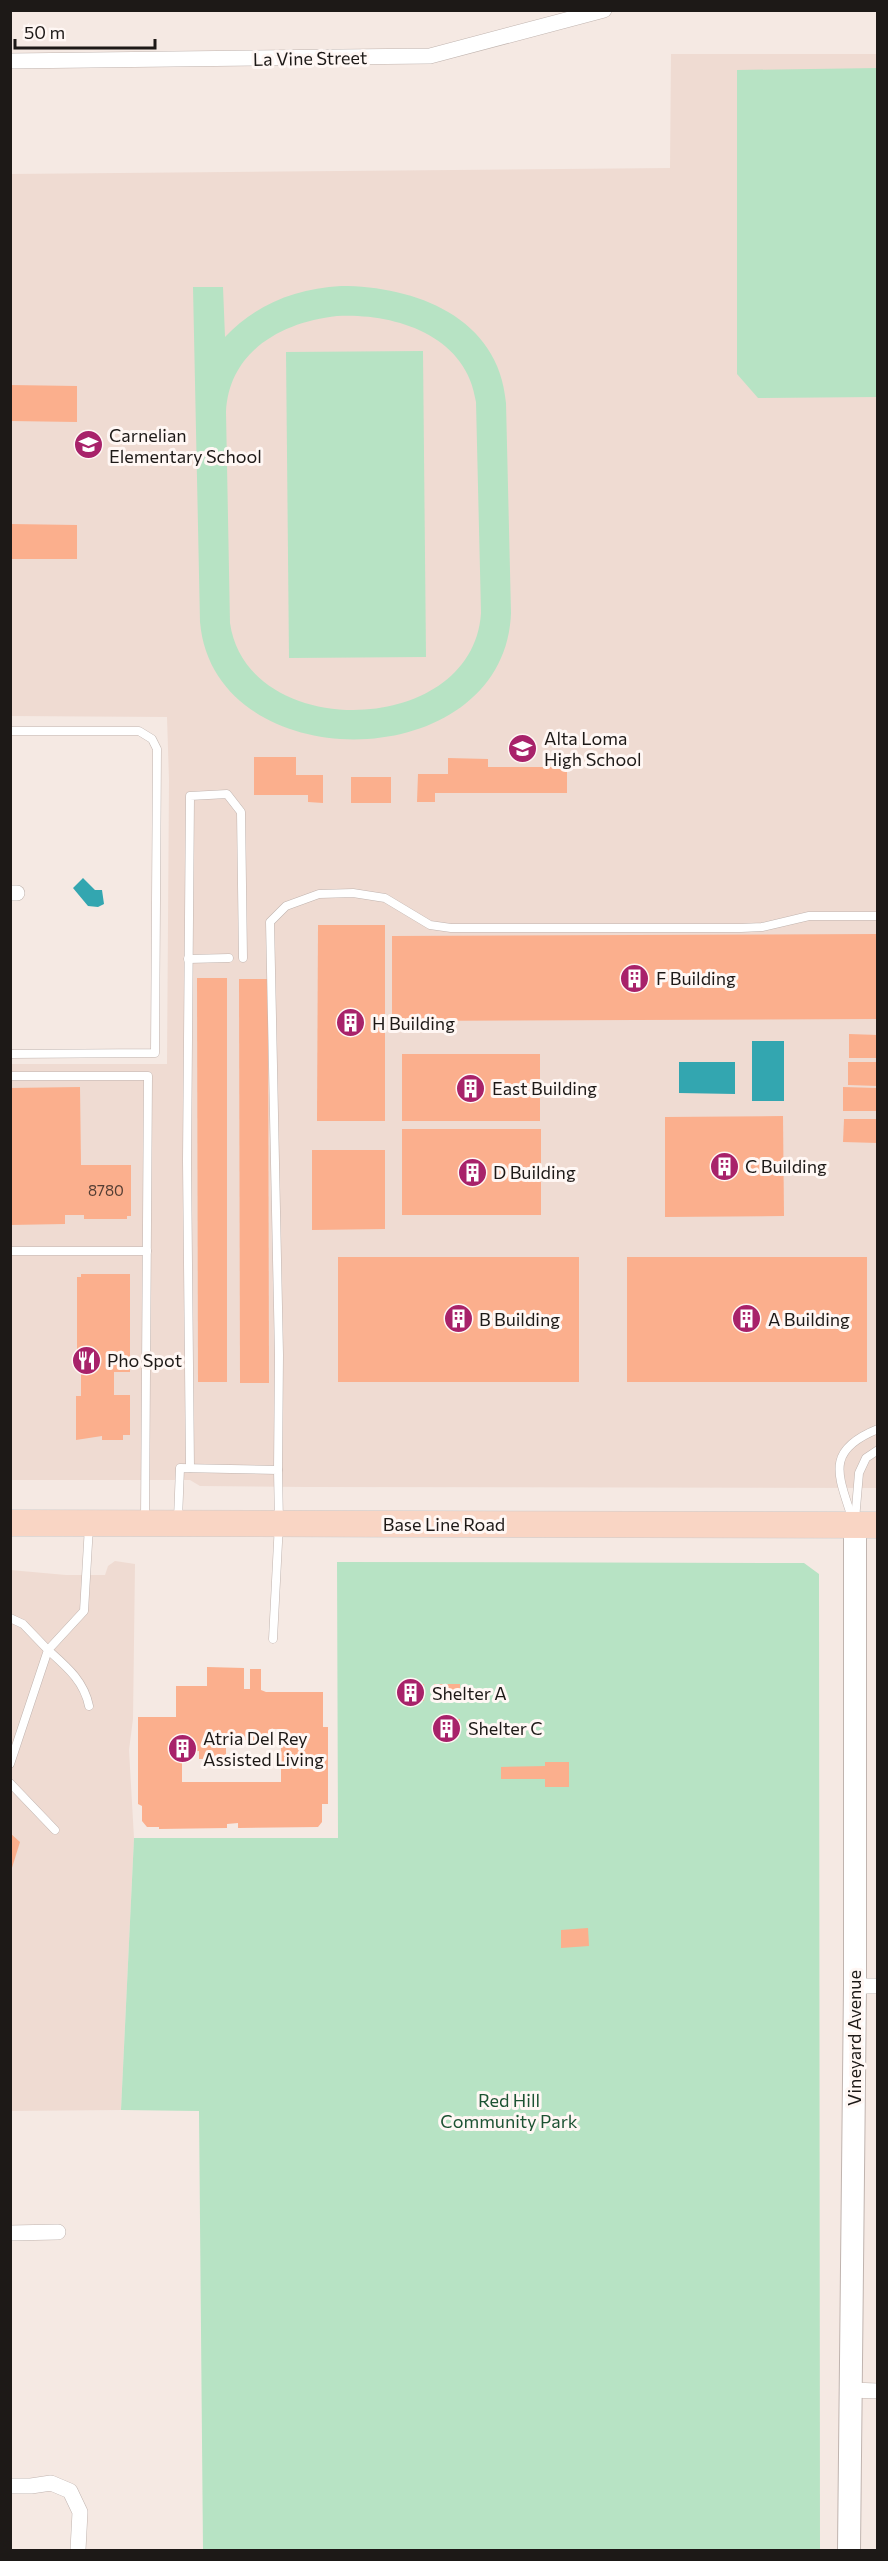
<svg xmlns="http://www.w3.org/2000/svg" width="888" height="2561" viewBox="0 0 888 2561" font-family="Commissioner,sans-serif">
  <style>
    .built { fill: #efdbd2 }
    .green { fill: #b7e3c4; fill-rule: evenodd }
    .water { fill: #33a6b0 }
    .building { fill: #fbaf8d; fill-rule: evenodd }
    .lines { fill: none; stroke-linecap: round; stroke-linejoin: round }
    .lane-casing { stroke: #c0b4af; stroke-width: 9 }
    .street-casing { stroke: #c0b4af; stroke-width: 16 }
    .secondary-casing { stroke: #c0b4af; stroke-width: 24 }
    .primary-casing { stroke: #cdcccc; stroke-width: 27 }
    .lane { stroke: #fff; stroke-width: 8 }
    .street { stroke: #fff; stroke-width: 15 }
    .secondary { stroke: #fff; stroke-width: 22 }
    .primary { stroke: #f9d5c4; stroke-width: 26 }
    .labels { text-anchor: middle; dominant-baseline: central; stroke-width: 6; stroke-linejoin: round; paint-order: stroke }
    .number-label { font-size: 15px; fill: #543e34 }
    .street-label { font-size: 18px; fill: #1d1917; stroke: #fff7f4 }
    .poi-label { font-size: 18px; fill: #1d1917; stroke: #fff7f4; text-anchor: start }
    .park-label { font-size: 18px; fill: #1c5232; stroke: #fff7f4 }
  </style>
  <rect width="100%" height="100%" fill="#f5e9e3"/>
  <g class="built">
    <path d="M 671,54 L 877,54 L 877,1488 L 307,1487 L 200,1486 L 190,1480 L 11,1480 L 11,1064 L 167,1064 L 169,780 L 167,717 L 11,716 L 10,174 L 670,168 Z"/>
    <path d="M 115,1561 L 135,1564 L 133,1719 L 129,1750 L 134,1838 L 121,2110 L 11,2111 L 10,1570 L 66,1575 L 105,1575 L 108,1566 Z"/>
  </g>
  <g class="green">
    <path d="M 877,68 L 877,397 L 758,398 L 737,374 L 737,70 Z"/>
    <path d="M 341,286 C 415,286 499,317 506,403 L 511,613 C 505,778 214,782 200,622 L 193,287 L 223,287 L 225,337 C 256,304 295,289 341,286 ZM 337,316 C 395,313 467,335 476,402 L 481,613 C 473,738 247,743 230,623 L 226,412 C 229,351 282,322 337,316 Z"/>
    <path d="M 423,351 L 426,657 L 289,658 L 286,352 Z"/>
    <path d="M 337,1562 L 804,1563 L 819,1574 L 820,2550 L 203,2550 L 199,2111 L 121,2110 L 134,1838 L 338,1838 Z"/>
  </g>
  <g class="water">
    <path d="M 83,878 L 95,890 L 102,890 L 104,904 L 98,907 L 88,906 L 73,888 Z"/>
    <rect x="752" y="1041" width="32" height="60"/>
    <path d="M 679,1062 L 735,1062 L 735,1094 L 679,1093 Z"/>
  </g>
  <g class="building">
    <path d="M 10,385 L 77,386 L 77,422 L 10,421 Z"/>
    <path d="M 10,524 L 77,525 L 77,559 L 10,559 Z"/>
    <path d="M 254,757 L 296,757 L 296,775 L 323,775 L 323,803 L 308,802 L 308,795 L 254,795 Z"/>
    <path d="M 448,758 L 488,759 L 488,767 L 567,767 L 567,793 L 435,793 L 435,802 L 417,802 L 418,774 L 448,774 Z"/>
    <rect x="351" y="777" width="40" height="26"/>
    <path d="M 318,925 L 385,925 L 385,1121 L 317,1121 Z"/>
    <path d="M 878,934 L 878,1019 L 392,1021 L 392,936 Z"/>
    <path d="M 197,978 L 227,978 L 227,1382 L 198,1382 Z"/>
    <path d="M 239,979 L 268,979 L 269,1383 L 240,1383 Z"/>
    <path d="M 849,1034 L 878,1035 L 878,1058 L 849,1058 Z"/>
    <rect x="402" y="1054" width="138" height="67"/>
    <path d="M 848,1062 L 878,1062 L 878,1086 L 848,1085 Z"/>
    <path d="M 80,1087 L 81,1165 L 131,1165 L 131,1216 L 127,1216 L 127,1219 L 84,1219 L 84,1215 L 65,1215 L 65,1224 L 10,1225 L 10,1088 Z"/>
    <path d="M 843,1087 L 877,1088 L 877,1111 L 843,1111 Z"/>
    <path d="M 783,1116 L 784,1216 L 665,1217 L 665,1117 Z"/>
    <path d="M 844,1119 L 878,1119 L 878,1143 L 843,1142 Z"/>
    <rect x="402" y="1129" width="139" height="86"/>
    <path d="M 312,1150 L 385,1150 L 385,1229 L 312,1230 Z"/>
    <rect x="338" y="1257" width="241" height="125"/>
    <rect x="627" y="1257" width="240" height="125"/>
    <path d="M 81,1274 L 130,1274 L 130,1372 L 114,1372 L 114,1395 L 130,1395 L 130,1435 L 123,1435 L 123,1440 L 102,1440 L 102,1436 L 76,1440 L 76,1396 L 81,1396 L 81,1369 L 77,1369 L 77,1277 L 81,1277 Z"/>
    <path d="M 207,1667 L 244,1668 L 244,1689 L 250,1689 L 250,1669 L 261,1669 L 261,1690 L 266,1692 L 323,1692 L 323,1727 L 328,1727 L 328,1804 L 322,1804 L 322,1822 L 318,1827 L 238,1828 L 238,1823 L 227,1824 L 227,1828 L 159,1829 L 159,1827 L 147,1827 L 142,1821 L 142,1806 L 138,1804 L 138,1717 L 176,1717 L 176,1686 L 207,1686 ZM 272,1729 L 281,1729 L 281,1782 L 182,1782 L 182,1752 L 199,1751 L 199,1759 L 226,1759 L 226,1740 L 247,1740 L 247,1746 L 264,1746 L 264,1740 L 272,1740 Z"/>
    <rect x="399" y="1684" width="25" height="17"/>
    <rect x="434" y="1684" width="26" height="17"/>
    <rect x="435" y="1719" width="25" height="17"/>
    <path d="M 545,1762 L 569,1762 L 569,1787 L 545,1787 L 545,1779 L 501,1779 L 501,1767 L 545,1766 Z"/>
    <path d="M 10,1833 L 20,1842 L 11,1871 L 10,1871 Z"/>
    <path d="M 588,1928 L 589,1946 L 561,1948 L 561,1930 Z"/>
  </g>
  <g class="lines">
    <defs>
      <g id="lane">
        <path d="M 10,731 L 139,731 L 152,739 L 157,749 L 155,1053 L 10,1054"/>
        <path d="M 188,959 L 229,958"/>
        <path d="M 10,1076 L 148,1076 L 145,1519"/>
        <path d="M 10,1251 L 147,1251"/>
        <path d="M 190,1468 L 187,1161 L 190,796 L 227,794 L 241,812 L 243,958"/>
        <path d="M 278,1470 L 279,1355 L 270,922 L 286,906 L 319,894 L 353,893 L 385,898 L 430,925 L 451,928 L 741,928 L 762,927 L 809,916 L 878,916"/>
        <path d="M 178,1519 L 180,1468 L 278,1470 L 279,1523 L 273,1639"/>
        <path d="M 855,1520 L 859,1473 L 866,1458 L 878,1450"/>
        <path d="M 853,1521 C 839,1476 823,1451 878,1429"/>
        <path d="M 10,1618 L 23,1624 L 48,1650 L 10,1764"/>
        <path d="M 89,1706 C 84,1681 67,1667 48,1650 L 84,1611 L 89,1526"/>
        <path d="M 10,1783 L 55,1830"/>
      </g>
      <g id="street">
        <path d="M 10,61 L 430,56 L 604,10"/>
        <path d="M 10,893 L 17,893"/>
        <path d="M 855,1986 L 878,1986"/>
        <path d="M 10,2233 L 58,2232"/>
        <path d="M 851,2390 L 878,2391"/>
        <path d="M 10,2486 L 31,2486 L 51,2483 L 70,2491 L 80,2512 L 78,2550"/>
      </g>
      <path id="secondary" d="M 849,2550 L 855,1986 L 855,1525"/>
      <path id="primary" d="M 10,1523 L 878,1525"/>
    </defs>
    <use href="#lane" class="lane-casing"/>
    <use href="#street" class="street-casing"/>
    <use href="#secondary" class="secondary-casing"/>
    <use href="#primary" class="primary-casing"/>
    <use href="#lane" class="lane"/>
    <use href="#street" class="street"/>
    <use href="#secondary" class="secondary"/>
    <use href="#primary" class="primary"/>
  </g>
  <defs>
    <symbol id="school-disc" viewBox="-11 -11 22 22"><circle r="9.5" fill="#a8226a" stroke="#fff7f4"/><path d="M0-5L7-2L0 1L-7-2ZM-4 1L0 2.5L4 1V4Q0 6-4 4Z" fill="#fff"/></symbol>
    <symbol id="building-disc" viewBox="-11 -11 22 22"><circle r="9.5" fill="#a8226a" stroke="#fff7f4"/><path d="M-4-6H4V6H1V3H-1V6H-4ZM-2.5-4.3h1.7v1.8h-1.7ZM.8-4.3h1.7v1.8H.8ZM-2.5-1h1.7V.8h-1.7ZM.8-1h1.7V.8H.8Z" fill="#fff"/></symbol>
    <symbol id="restaurant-disc" viewBox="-11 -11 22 22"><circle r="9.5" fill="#a8226a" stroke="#fff7f4"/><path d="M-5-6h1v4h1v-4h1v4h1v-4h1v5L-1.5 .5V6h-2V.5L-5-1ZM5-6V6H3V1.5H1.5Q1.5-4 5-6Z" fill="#fff"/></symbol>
  </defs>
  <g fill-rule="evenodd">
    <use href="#school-disc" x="72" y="428" width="33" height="33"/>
    <use href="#school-disc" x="506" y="732" width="33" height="33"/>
    <use href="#building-disc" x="618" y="962" width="33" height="33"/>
    <use href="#building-disc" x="334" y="1006" width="33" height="33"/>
    <use href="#building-disc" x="454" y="1072" width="33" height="33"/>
    <use href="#building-disc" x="708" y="1150" width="33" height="33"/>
    <use href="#building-disc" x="456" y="1156" width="33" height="33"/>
    <use href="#building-disc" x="442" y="1302" width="33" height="33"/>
    <use href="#building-disc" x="730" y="1302" width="33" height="33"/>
    <use href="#restaurant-disc" x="70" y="1344" width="33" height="33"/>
    <use href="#building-disc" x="394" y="1676" width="33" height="33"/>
    <use href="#building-disc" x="430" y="1712" width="33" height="33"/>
    <use href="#building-disc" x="166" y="1732" width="33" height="33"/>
  </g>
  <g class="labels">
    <g class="number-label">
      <text x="106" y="1190">8780</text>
    </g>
    <g class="street-label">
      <text transform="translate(310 58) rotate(-1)">La Vine Street</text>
      <text x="444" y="1524">Base Line Road</text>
      <text transform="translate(854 2038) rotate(-90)">Vineyard Avenue</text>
    </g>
    <g class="poi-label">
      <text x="109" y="435">Carnelian<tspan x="109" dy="21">Elementary School</tspan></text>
      <text x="544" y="738">Alta Loma<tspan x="544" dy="21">High School</tspan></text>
      <text x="656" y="978">F Building</text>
      <text x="372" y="1023">H Building</text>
      <text x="492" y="1088">East Building</text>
      <text x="745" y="1166">C Building</text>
      <text x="493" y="1172">D Building</text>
      <text x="479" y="1319">B Building</text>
      <text x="768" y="1319">A Building</text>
      <text x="107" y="1360">Pho Spot</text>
      <text x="432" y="1693">Shelter A</text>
      <text x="468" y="1728">Shelter C</text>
      <text x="203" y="1738">Atria Del Rey<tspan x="203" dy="21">Assisted Living</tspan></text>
    </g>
    <g class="park-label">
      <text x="509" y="2100">Red Hill<tspan x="509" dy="21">Community Park</tspan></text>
    </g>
  </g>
  <rect width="888" height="2561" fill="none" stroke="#1d1917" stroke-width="24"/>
  <path d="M15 39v9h140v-9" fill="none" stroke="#1d1917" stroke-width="3"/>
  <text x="24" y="39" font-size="18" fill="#1d1917" stroke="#fff7f4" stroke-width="4.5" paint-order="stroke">50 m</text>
</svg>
